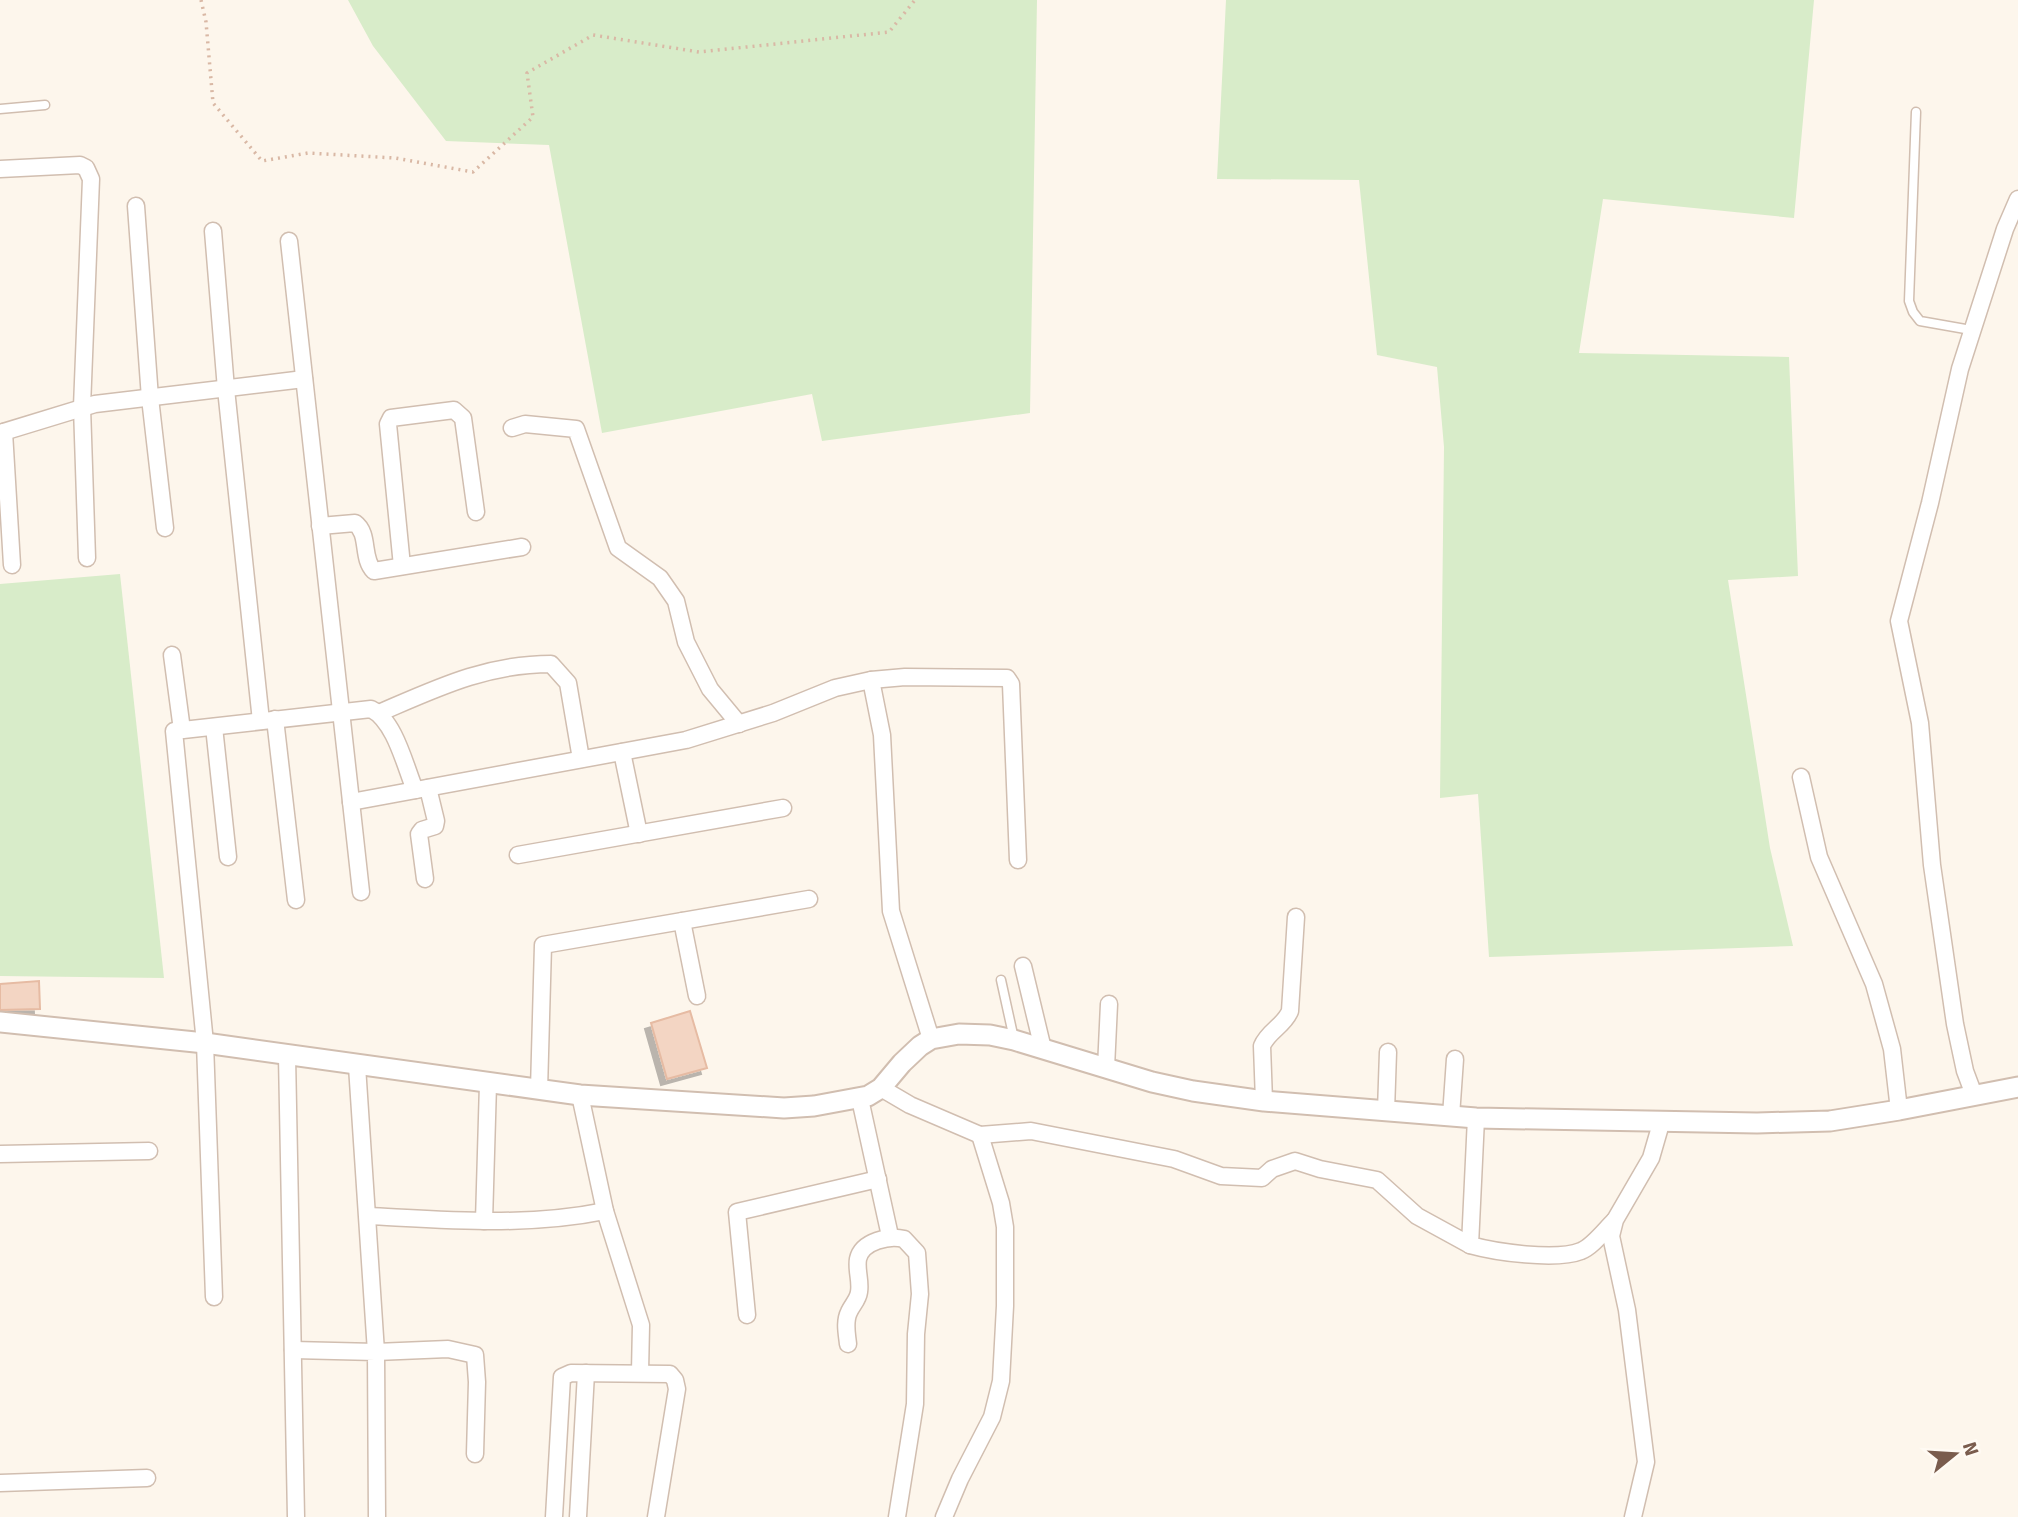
<svg xmlns="http://www.w3.org/2000/svg" width="2018" height="1517" viewBox="0 0 2018 1517" font-family="Signika,sans-serif">
  <style>
    .green { fill: #d8ecc9 }
    .building { fill: #f3d5c3; stroke: #e6bba3; stroke-width: 2; filter: url(#shadow) }
    .lines { fill: none; stroke-linecap: round; stroke-linejoin: round }
    .service-casing { stroke: #d1beb0; stroke-width: 11 }
    .minor-casing { stroke: #d1beb0; stroke-width: 19 }
    .tertiary-casing { stroke: #d1beb0; stroke-width: 23 }
    .path { stroke: #d9b8a5; stroke-width: 3.5; stroke-dasharray: 2 5; stroke-linecap: butt }
    .service { stroke: #fff; stroke-width: 8 }
    .minor { stroke: #fff; stroke-width: 16 }
    .tertiary { stroke: #fff; stroke-width: 19 }
  </style>
  <defs>
    <filter id="shadow"><feDropShadow dx="-6" dy="6" stdDeviation="0" flood-color="#0004"/></filter>
  </defs>
  <rect width="100%" height="100%" fill="#fdf6ec"/>
  <g class="green">
    <path d="M 348,0 L 1037,0 L 1030,413 L 822,441 L 812,394 L 602,433 L 549,145 L 446,141 L 373,46 Z"/>
    <path d="M 1226,0 L 1814,0 L 1794,218 L 1603,199 L 1579,353 L 1789,357 L 1798,576 L 1728,580 L 1770,848 L 1793,946 L 1489,957 L 1478,794 L 1440,798 L 1444,447 L 1437,367 L 1377,355 L 1359,180 L 1217,179 Z"/>
    <path d="M 120,574 L 164,978 L 0,976 L 0,584 Z"/>
  </g>
  <g class="building">
    <path d="M 39,981 L 40,1009 L 0,1010 L 0,984 Z"/>
    <path d="M 690,1011 L 707,1068 L 667,1079 L 651,1023 Z"/>
  </g>
  <g class="lines">
    <defs>
      <g id="service">
        <path d="M 0,109 L 45,105"/>
        <path d="M 1916,112 L 1909,301 L 1913,312 L 1920,321 L 1971,330"/>
        <path d="M 1001,980 L 1014,1039"/>
      </g>
      <g id="minor">
        <path d="M 0,169 L 80,165 L 86,168 L 91,179 L 82,407 L 87,558"/>
        <path d="M 136,206 L 150,398 L 165,528"/>
        <path d="M 213,231 L 226,389 L 261,721"/>
        <path d="M 289,241 L 361,892"/>
        <path d="M 512,428 L 525,424 L 576,429 L 618,548 L 660,578 L 676,601 L 686,642 L 710,689 L 739,724"/>
        <path d="M 4,432 L 12,565"/>
        <path d="M 0,433 L 95,404 L 304,379"/>
        <path d="M 320,526 L 355,523 C 370,534 361,558 374,571 L 522,547"/>
        <path d="M 402,566 L 388,424 L 391,418 L 454,410 L 463,418 L 476,512"/>
        <path d="M 172,655 L 182,730"/>
        <path d="M 871,680 L 882,735 L 891,911 L 931,1039"/>
        <path d="M 379,713 C 437,688 486,664 551,664 L 568,683 L 581,759"/>
        <path d="M 275,719 L 296,900"/>
        <path d="M 214,727 L 228,857"/>
        <path d="M 622,752 L 639,834"/>
        <path d="M 1801,777 L 1819,857 L 1874,984 L 1892,1049 L 1899,1110"/>
        <path d="M 351,802 L 686,740 L 773,713 L 835,688 L 871,680 L 905,677 L 1007,678 L 1011,684 L 1018,860"/>
        <path d="M 518,855 L 783,808"/>
        <path d="M 425,879 L 419,834 L 422,830 L 435,826 L 436,821 L 428,788"/>
        <path d="M 682,921 L 697,996"/>
        <path d="M 1023,966 L 1043,1049"/>
        <path d="M 287,1056 L 296,1517"/>
        <path d="M 357,1066 L 376,1352 L 448,1349 L 475,1355 L 477,1382 L 475,1454"/>
        <path d="M 1106,1068 L 1109,1004"/>
        <path d="M 881,1088 L 910,1105 L 980,1135 L 1031,1131 L 1174,1159 L 1221,1176 L 1262,1178 L 1272,1169 L 1295,1161 L 1320,1169 L 1377,1180 L 1417,1216 L 1470,1245"/>
        <path d="M 539,1090 L 543,945 L 809,899"/>
        <path d="M 580,1095 L 605,1211 L 641,1325 L 640,1372"/>
        <path d="M 1974,1095 L 1965,1071 L 1955,1024 L 1932,865 L 1920,723 L 1899,621 L 1930,503 L 1960,369 L 2005,229 L 2018,199"/>
        <path d="M 860,1099 L 890,1236"/>
        <path d="M 1264,1101 L 1262,1046 C 1268,1031 1284,1026 1290,1011 L 1296,917"/>
        <path d="M 1386,1111 L 1388,1052"/>
        <path d="M 1451,1116 L 1455,1059"/>
        <path d="M 1476,1118 L 1470,1245 C 1495,1252 1556,1261 1581,1251 C 1592,1247 1605,1230 1614,1221"/>
        <path d="M 0,1154 L 149,1151"/>
        <path d="M 368,1216 C 448,1220 527,1227 605,1211"/>
        <path d="M 484,1221 L 488,1084"/>
        <path d="M 214,1297 L 205,1043 L 174,731 L 371,709 C 395,721 405,766 415,790"/>
        <path d="M 747,1315 L 737,1212 L 878,1179"/>
        <path d="M 848,1344 C 847,1334 844,1322 849,1312 C 852,1305 858,1300 859,1292 C 861,1281 856,1270 858,1259 C 862,1241 890,1235 904,1239 L 917,1253 L 920,1294 L 916,1334 L 915,1404 L 897,1517"/>
        <path d="M 293,1350 L 376,1352 L 377,1517"/>
        <path d="M 0,1483 L 147,1478"/>
        <path d="M 554,1517 L 562,1377 L 571,1373 L 670,1374 L 675,1380 L 677,1389 L 656,1517"/>
        <path d="M 578,1517 L 586,1373"/>
        <path d="M 944,1517 L 960,1479 L 992,1417 L 1001,1381 L 1005,1306 L 1005,1227 L 1001,1203 L 980,1135"/>
        <path d="M 1633,1517 L 1646,1462 L 1627,1310 L 1611,1236 L 1615,1220 L 1651,1158 L 1662,1120"/>
      </g>
      <path id="tertiary" d="M 0,1022 L 205,1043 L 580,1095 L 784,1108 L 814,1106 L 868,1096 L 881,1088 L 902,1063 L 920,1046 L 931,1039 L 959,1034 L 990,1035 L 1014,1040 L 1152,1082 L 1193,1091 L 1264,1101 L 1476,1118 L 1757,1123 L 1830,1121 L 1899,1110 L 2018,1087"/>
    </defs>
    <use href="#service" class="service-casing"/>
    <use href="#minor" class="minor-casing"/>
    <use href="#tertiary" class="tertiary-casing"/>
    <path class="path" d="M 201,0 L 206,22 L 213,103 L 262,161 L 308,153 L 395,158 L 473,172 L 533,117 L 527,73 L 593,35 L 699,52 L 889,32 L 915,0"/>
    <use href="#service" class="service"/>
    <use href="#minor" class="minor"/>
    <use href="#tertiary" class="tertiary"/>
  </g>
  <g transform="translate(1955 1454) rotate(72)" stroke="#fffaf3" stroke-width="5" paint-order="stroke">
  <path d="M0-5L12 26L0 18L-12 26Z" fill="#7a5c4d"/>
  <text y="-10" font-size="19" font-weight="bold" text-anchor="middle" fill="#7a5c4d">N</text>
  </g>
</svg>
